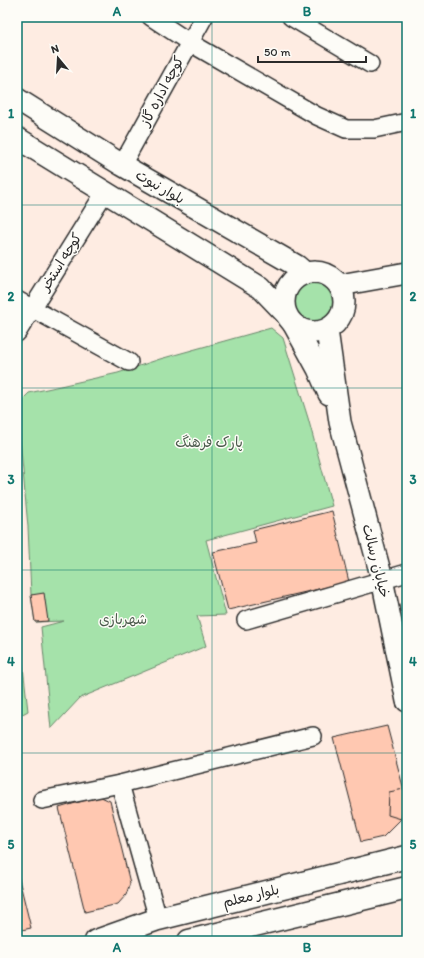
<svg xmlns="http://www.w3.org/2000/svg" width="424" height="958" viewBox="0 0 424 958" font-family="Itim,'Playpen Sans Arabic',sans-serif">
  <style>
    .green { fill: #a5e2aa; stroke: #68866a }
    .building { fill: #ffc8b1; stroke: #2b2b2b }
    .lines { fill: none; stroke-linecap: round; stroke-linejoin: round }
    .minor-casing { stroke: #2b2b2b; stroke-width: 20 }
    .tertiary-casing { stroke: #2b2b2b; stroke-width: 24 }
    .secondary-casing { stroke: #2b2b2b; stroke-width: 25 }
    .minor { stroke: #fdfcf7; stroke-width: 17 }
    .tertiary { stroke: #fdfcf7; stroke-width: 21 }
    .secondary { stroke: #fdfcf7; stroke-width: 22 }
    .grid { fill: none; stroke: #0f766e; stroke-width: 1; stroke-opacity: 0.55 }
    .labels { text-anchor: middle; dominant-baseline: central; stroke-width: 3; stroke-linejoin: round; paint-order: stroke }
    .street-label { font-size: 14px; fill: #2b2b2b; stroke: #fdfcf7 }
    .park-label { font-size: 14px; fill: #4a594b; stroke: #fdfcf7 }
    .neatline { fill: none; stroke: #0f766e; stroke-width: 1.5 }
    .grid-label { font-size: 13px; text-anchor: middle; font-weight: bold; fill: #0f766e }
  </style>
  <rect width="100%" height="100%" fill="#feece2"/>
  <filter id="ink" filterUnits="userSpaceOnUse"><feTurbulence type="fractalNoise" baseFrequency=".025" numOctaves="2"/><feDisplacementMap in="SourceGraphic" scale="8" xChannelSelector="R" yChannelSelector="G"/><feConvolveMatrix kernelMatrix="1 2 1 2 8 2 1 2 1" color-interpolation-filters="sRGB"/></filter>
  <g filter="url(#ink)">
    <g class="green">
      <circle cx="315" cy="300" r="23"/>
      <path d="M 271,328 L 283,338 L 308,418 L 332,506 L 206,540 L 226,615 L 197,616 L 206,646 L 80,698 L 51,729 L 41,627 L 64,621 L 35,622 L 31,595 L 28,527 L 17,405 L 29,393 L 118,373 L 160,359 Z"/>
      <path d="M 17,613 L 28,711 L 17,717 Z"/>
    </g>
    <g class="building">
      <path d="M 332,511 L 349,582 L 228,610 L 213,552 L 256,543 L 253,530 Z"/>
      <path d="M 44,593 L 48,621 L 35,622 L 31,595 Z"/>
      <path d="M 387,726 L 406,798 L 401,819 L 383,837 L 361,842 L 334,738 Z"/>
      <path d="M 404,789 L 406,798 L 401,819 L 388,815 L 389,792 Z"/>
      <path d="M 99,796 L 110,801 L 130,883 L 126,895 L 118,904 L 85,912 L 59,808 Z"/>
      <path d="M 17,871 L 31,928 L 17,931 Z"/>
    </g>
    <g class="lines">
      <defs>
        <g id="minor">
          <path d="M 151,17 L 189,42 L 317,116 L 346,129 L 374,129 L 407,122"/>
          <path d="M 291,17 L 370,64"/>
          <path d="M 122,165 L 204,17"/>
          <path d="M 17,300 L 129,362"/>
          <path d="M 17,333 L 105,192"/>
          <path d="M 246,620 L 407,573"/>
          <path d="M 120,784 L 158,919"/>
          <path d="M 42,800 L 120,784 L 313,736"/>
        </g>
        <g id="tertiary">
          <path d="M 17,99 L 122,165 L 297,266 L 305,273"/>
          <path d="M 17,138 L 261,288 L 286,314"/>
          <circle cx="314" cy="302" r="30"/>
          <path d="M 340,285 L 407,273"/>
          <path d="M 294,325 L 318,369 L 329,394"/>
          <path d="M 327,330 L 340,422 L 382,579 L 407,701"/>
        </g>
        <g id="secondary">
          <path d="M 96,941 L 158,919 L 407,857"/>
          <path d="M 189,941 L 407,888"/>
        </g>
      </defs>
      <use href="#minor" class="minor-casing"/>
      <use href="#tertiary" class="tertiary-casing"/>
      <use href="#secondary" class="secondary-casing"/>
      <use href="#minor" class="minor"/>
      <use href="#tertiary" class="tertiary"/>
      <use href="#secondary" class="secondary"/>
    </g>
  </g>
  <path class="grid" d="M 212,17 L 212,941M 17,205 L 407,205M 17,388 L 407,388M 17,570 L 407,570M 17,753 L 407,753"/>
  <g class="labels">
    <g class="street-label">
      <text transform="translate(162 91) rotate(-62)">کوچه اداره گاز</text>
      <text transform="translate(160 187) rotate(30)">بلوار نبوت</text>
      <text transform="translate(61 262) rotate(-58)">کوچه استخر</text>
      <text transform="translate(376 561) rotate(76)">خیابان رسالت</text>
      <text transform="translate(251 896) rotate(-14)">بلوار معلم</text>
    </g>
    <g class="park-label">
      <text x="209" y="442">پارک فرهنگ</text>
      <text x="123" y="619">شهربازی</text>
    </g>
  </g>
  <rect width="424" height="958" fill="none" stroke="#fdfcf7" stroke-width="44"/>
  <g transform="translate(58 58) rotate(342)" stroke="#fdfcf7" stroke-width="3" paint-order="stroke">
  <path d="M0-3L7 15L0 10L-7 15Z" fill="#2b2b2b"/>
  <text y="-6" font-size="11" font-weight="bold" text-anchor="middle" fill="#2b2b2b">N</text>
  </g>
  <path d="M258 56v6h108v-6" fill="none" stroke="#2b2b2b" stroke-width="2"/>
  <text x="264" y="56" font-size="12" fill="#2b2b2b" stroke="#fdfcf7" stroke-width="3" paint-order="stroke">50 m</text>
  <rect x="22" y="22" width="380" height="914" class="neatline"/>
  <g class="grid-label">
    <text x="117" y="16">A</text>
    <text x="307" y="16">B</text>
    <text x="11" y="118">1</text>
    <text x="413" y="118">1</text>
    <text x="11" y="301">2</text>
    <text x="413" y="301">2</text>
    <text x="11" y="484">3</text>
    <text x="413" y="484">3</text>
    <text x="11" y="666">4</text>
    <text x="413" y="666">4</text>
    <text x="11" y="849">5</text>
    <text x="413" y="849">5</text>
    <text x="117" y="952">A</text>
    <text x="307" y="952">B</text>
  </g>
</svg>
